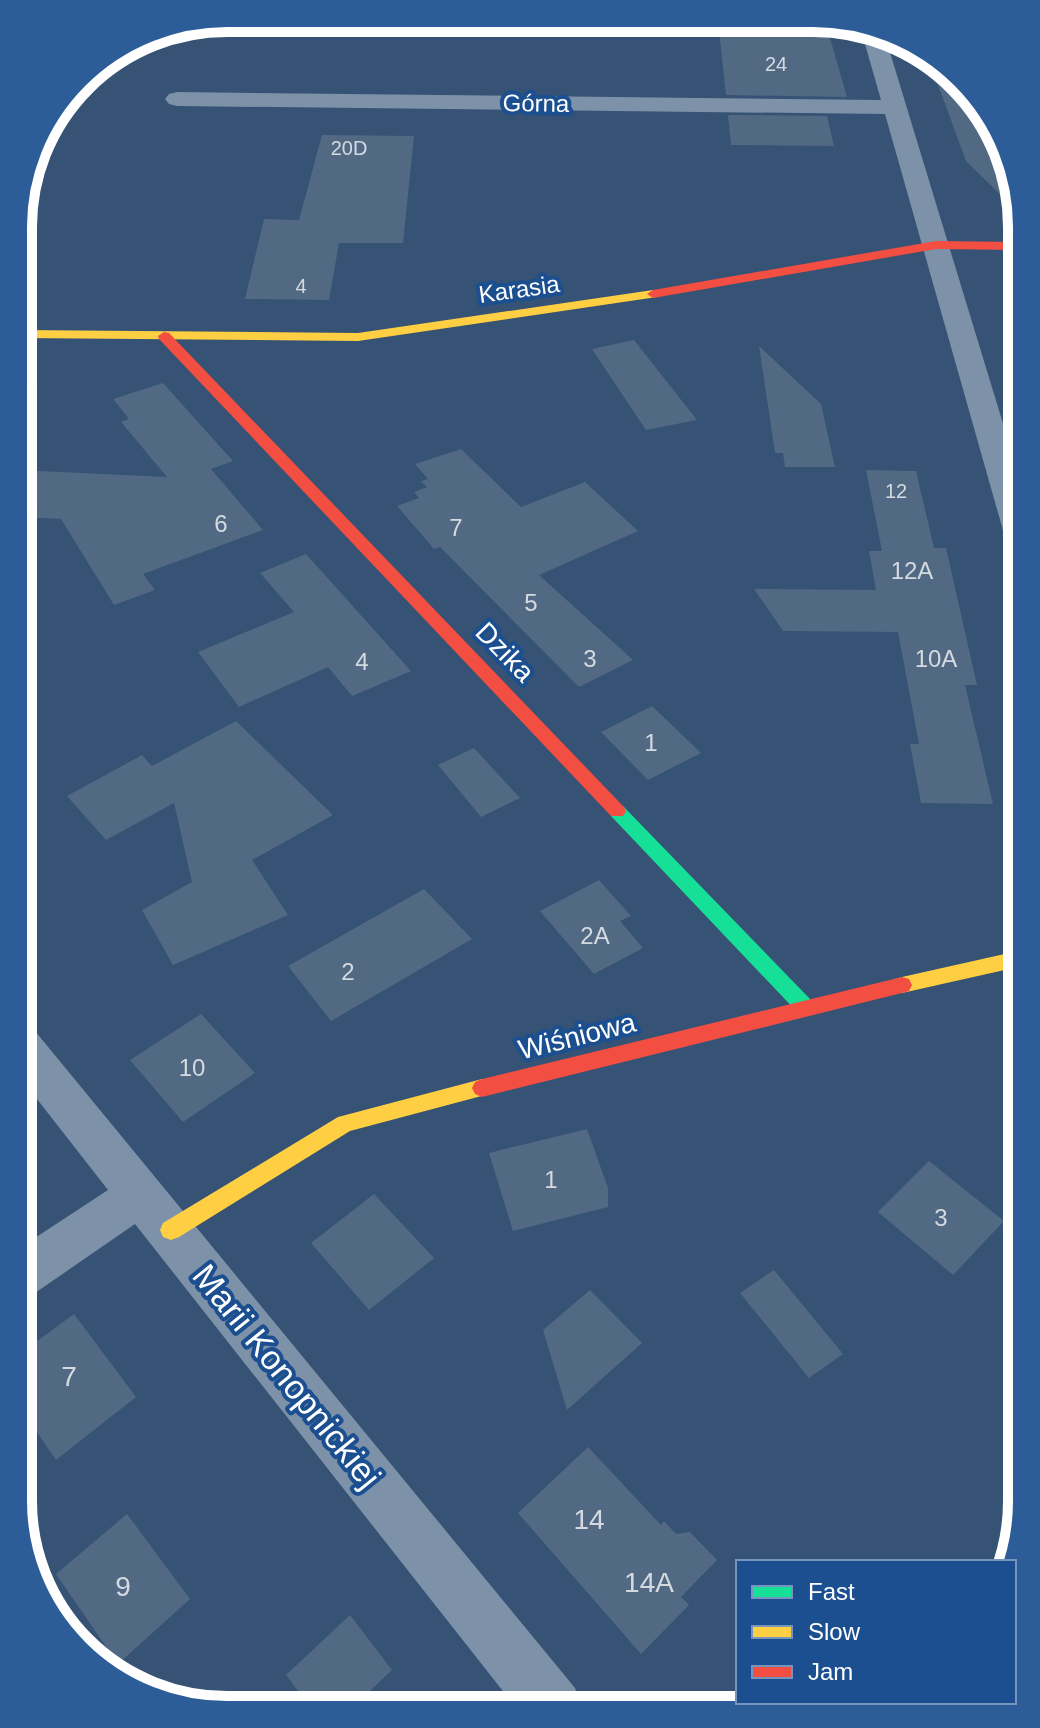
<svg xmlns="http://www.w3.org/2000/svg" width="1040" height="1728" viewBox="0 0 1040 1728" font-family="Arial,sans-serif">
  <style>
    .building { fill: #526984 }
    .lines { fill: none; stroke-linecap: round; stroke-linejoin: round }
    .street { fill: #7d92a8; fill-rule: evenodd }
    .fast { fill: #16e098; fill-rule: evenodd }
    .slow { fill: #ffcf43; fill-rule: evenodd }
    .jam { fill: #f24e42; fill-rule: evenodd }
    .labels { text-anchor: middle; dominant-baseline: central; stroke-width: 8; stroke-linejoin: round; paint-order: stroke }
    .far-number-label { font-size: 20px; fill: #d4dae0 }
    .far-street-label { font-size: 24px; fill: #fff; stroke: #1b4f8f }
    .number-label { font-size: 24px; fill: #d4dae0 }
    .street-label { font-size: 28px; fill: #fff; stroke: #1b4f8f }
    .near-number-label { font-size: 28px; fill: #d4dae0 }
    .near-street-label { font-size: 34px; fill: #fff; stroke: #1b4f8f }
    .rim { fill: none; stroke: #fff; stroke-width: 10 }
  </style>
  <rect width="100%" height="100%" fill="#365274"/>
  <g class="building">
    <path d="M 718,22 L 826,24 L 847,97 L 726,95 Z"/>
    <path d="M 936,60 L 1006,148 L 1019,213 L 966,161 L 930,63 Z"/>
    <path d="M 728,115 L 827,116 L 834,146 L 731,145 Z"/>
    <path d="M 322,135 L 414,136 L 403,243 L 339,243 L 329,300 L 245,299 L 264,219 L 299,220 Z"/>
    <path d="M 634,340 L 697,420 L 646,430 L 592,349 Z"/>
    <path d="M 759,346 L 821,404 L 835,467 L 785,467 L 783,453 L 775,453 Z"/>
    <path d="M 163,383 L 233,461 L 211,469 L 263,530 L 143,574 L 155,590 L 114,605 L 61,519 L 19,517 L 19,470 L 167,477 L 121,422 L 129,419 L 113,399 Z"/>
    <path d="M 461,449 L 521,507 L 585,482 L 638,531 L 539,575 L 633,660 L 579,687 L 440,547 L 434,549 L 397,506 L 419,498 L 414,492 L 427,487 L 421,481 L 428,479 L 415,464 Z"/>
    <path d="M 866,470 L 916,471 L 934,548 L 946,548 L 977,685 L 965,685 L 993,804 L 921,803 L 910,744 L 919,744 L 898,632 L 783,631 L 754,589 L 876,590 L 869,551 L 882,551 Z"/>
    <path d="M 306,554 L 411,671 L 352,696 L 328,667 L 239,707 L 198,652 L 294,612 L 260,573 Z"/>
    <path d="M 652,706 L 701,753 L 648,780 L 601,732 Z"/>
    <path d="M 236,721 L 333,815 L 252,860 L 288,915 L 173,965 L 142,910 L 192,882 L 174,803 L 106,840 L 67,796 L 142,755 L 152,766 Z"/>
    <path d="M 474,748 L 520,798 L 481,817 L 438,765 Z"/>
    <path d="M 599,880 L 631,916 L 620,921 L 643,948 L 594,974 L 540,911 Z"/>
    <path d="M 424,889 L 472,939 L 331,1021 L 288,966 Z"/>
    <path d="M 201,1014 L 255,1073 L 183,1122 L 130,1060 Z"/>
    <path d="M 587,1129 L 608,1188 L 608,1207 L 513,1231 L 489,1153 Z"/>
    <path d="M 929,1161 L 1004,1221 L 953,1275 L 878,1212 Z"/>
    <path d="M 374,1194 L 434,1258 L 369,1310 L 311,1243 Z"/>
    <path d="M 774,1270 L 843,1354 L 809,1378 L 740,1293 Z"/>
    <path d="M 590,1290 L 642,1343 L 567,1410 L 543,1330 Z"/>
    <path d="M 74,1314 L 136,1397 L 56,1460 L 18,1405 L 18,1355 Z"/>
    <path d="M 588,1447 L 661,1525 L 664,1521 L 676,1534 L 690,1532 L 717,1560 L 681,1597 L 689,1605 L 641,1654 L 518,1513 Z"/>
    <path d="M 127,1514 L 190,1599 L 118,1664 L 56,1574 Z"/>
    <path d="M 350,1615 L 392,1670 L 351,1709 L 311,1708 L 286,1675 Z"/>
  </g>
  <g class="lines">
    <g class="street">
      <path d="M 863,27 L 885,36 L 1022,486 L 1022,551 L 1010,548 L 1006,541 L 885,114 L 177,106 L 169,104 L 165,99 L 169,94 L 177,92 L 881,100 L 861,30 Z"/>
      <path d="M 19,1026 L 35,1031 L 575,1688 L 583,1709 L 517,1709 L 135,1224 L 35,1293 L 18,1300 L 18,1249 L 108,1190 L 19,1076 Z"/>
    </g>
    <path class="fast" d="M 617,804 L 623,806 L 812,1001 L 815,1007 L 812,1013 L 805,1015 L 798,1013 L 611,816 L 608,811 L 611,806 Z"/>
    <g class="slow">
      <path d="M 653,290 L 659,294 L 657,297 L 358,341 L 20,338 L 20,330 L 358,333 Z"/>
      <path d="M 1022,950 L 1022,966 L 902,993 L 895,991 L 892,985 L 895,979 L 902,977 Z"/>
      <path d="M 482,1079 L 489,1082 L 492,1088 L 489,1094 L 350,1131 L 179,1237 L 171,1240 L 163,1237 L 160,1230 L 163,1223 L 338,1117 Z"/>
    </g>
    <g class="jam">
      <path d="M 936,241 L 1022,242 L 1022,250 L 936,249 L 653,298 L 647,294 L 653,290 Z"/>
      <path d="M 164,332 L 169,333 L 623,806 L 626,811 L 623,816 L 611,816 L 159,339 L 158,336 Z"/>
      <path d="M 902,977 L 909,979 L 912,985 L 909,991 L 902,993 L 482,1097 L 475,1094 L 472,1088 L 475,1082 L 482,1079 Z"/>
    </g>
  </g>
  <g class="labels">
    <g class="far-number-label">
      <text x="776" y="64">24</text>
      <text x="349" y="148">20D</text>
      <text x="301" y="286">4</text>
      <text x="896" y="491">12</text>
    </g>
    <g class="far-street-label">
      <text transform="translate(536 103) rotate(1)">Górna</text>
      <text transform="translate(519 289) rotate(-8)">Karasia</text>
    </g>
    <g class="number-label">
      <text x="221" y="523">6</text>
      <text x="456" y="527">7</text>
      <text x="912" y="570">12A</text>
      <text x="531" y="602">5</text>
      <text x="590" y="658">3</text>
      <text x="936" y="658">10A</text>
      <text x="362" y="661">4</text>
      <text x="651" y="742">1</text>
      <text x="595" y="935">2A</text>
      <text x="348" y="971">2</text>
      <text x="192" y="1067">10</text>
      <text x="551" y="1179">1</text>
      <text x="941" y="1217">3</text>
    </g>
    <g class="street-label">
      <text transform="translate(505 652) rotate(46)">Dzika</text>
      <text transform="translate(577 1036) rotate(-14)">Wiśniowa</text>
    </g>
    <g class="near-number-label">
      <text x="69" y="1376">7</text>
      <text x="589" y="1519">14</text>
      <text x="649" y="1582">14A</text>
      <text x="123" y="1586">9</text>
    </g>
    <g class="near-street-label">
      <text transform="translate(287 1376) rotate(51)">Marii Konopnickiej</text>
    </g>
  </g>
  <path d="M0 0H1040V1728H0ZM227 32H813A195 195 0 0 1 1008 227V1501A195 195 0 0 1 813 1696H227A195 195 0 0 1 32 1501V227A195 195 0 0 1 227 32Z" fill="#2d5d98" fill-rule="evenodd"/>
  <path class="rim" d="M227 32H813A195 195 0 0 1 1008 227V1501A195 195 0 0 1 813 1696H227A195 195 0 0 1 32 1501V227A195 195 0 0 1 227 32Z"/>
  <rect x="736" y="1560" width="280" height="144" fill="#1b4f8f" stroke="#7695bc" stroke-width="2"/>
  <rect x="752" y="1586" width="40" height="12" fill="#16e098" stroke="#7695bc" stroke-width="2"/>
  <text x="808" y="1600" font-size="24" fill="#ffffff">Fast</text>
  <rect x="752" y="1626" width="40" height="12" fill="#ffcf43" stroke="#7695bc" stroke-width="2"/>
  <text x="808" y="1640" font-size="24" fill="#ffffff">Slow</text>
  <rect x="752" y="1666" width="40" height="12" fill="#f24e42" stroke="#7695bc" stroke-width="2"/>
  <text x="808" y="1680" font-size="24" fill="#ffffff">Jam</text>
</svg>
